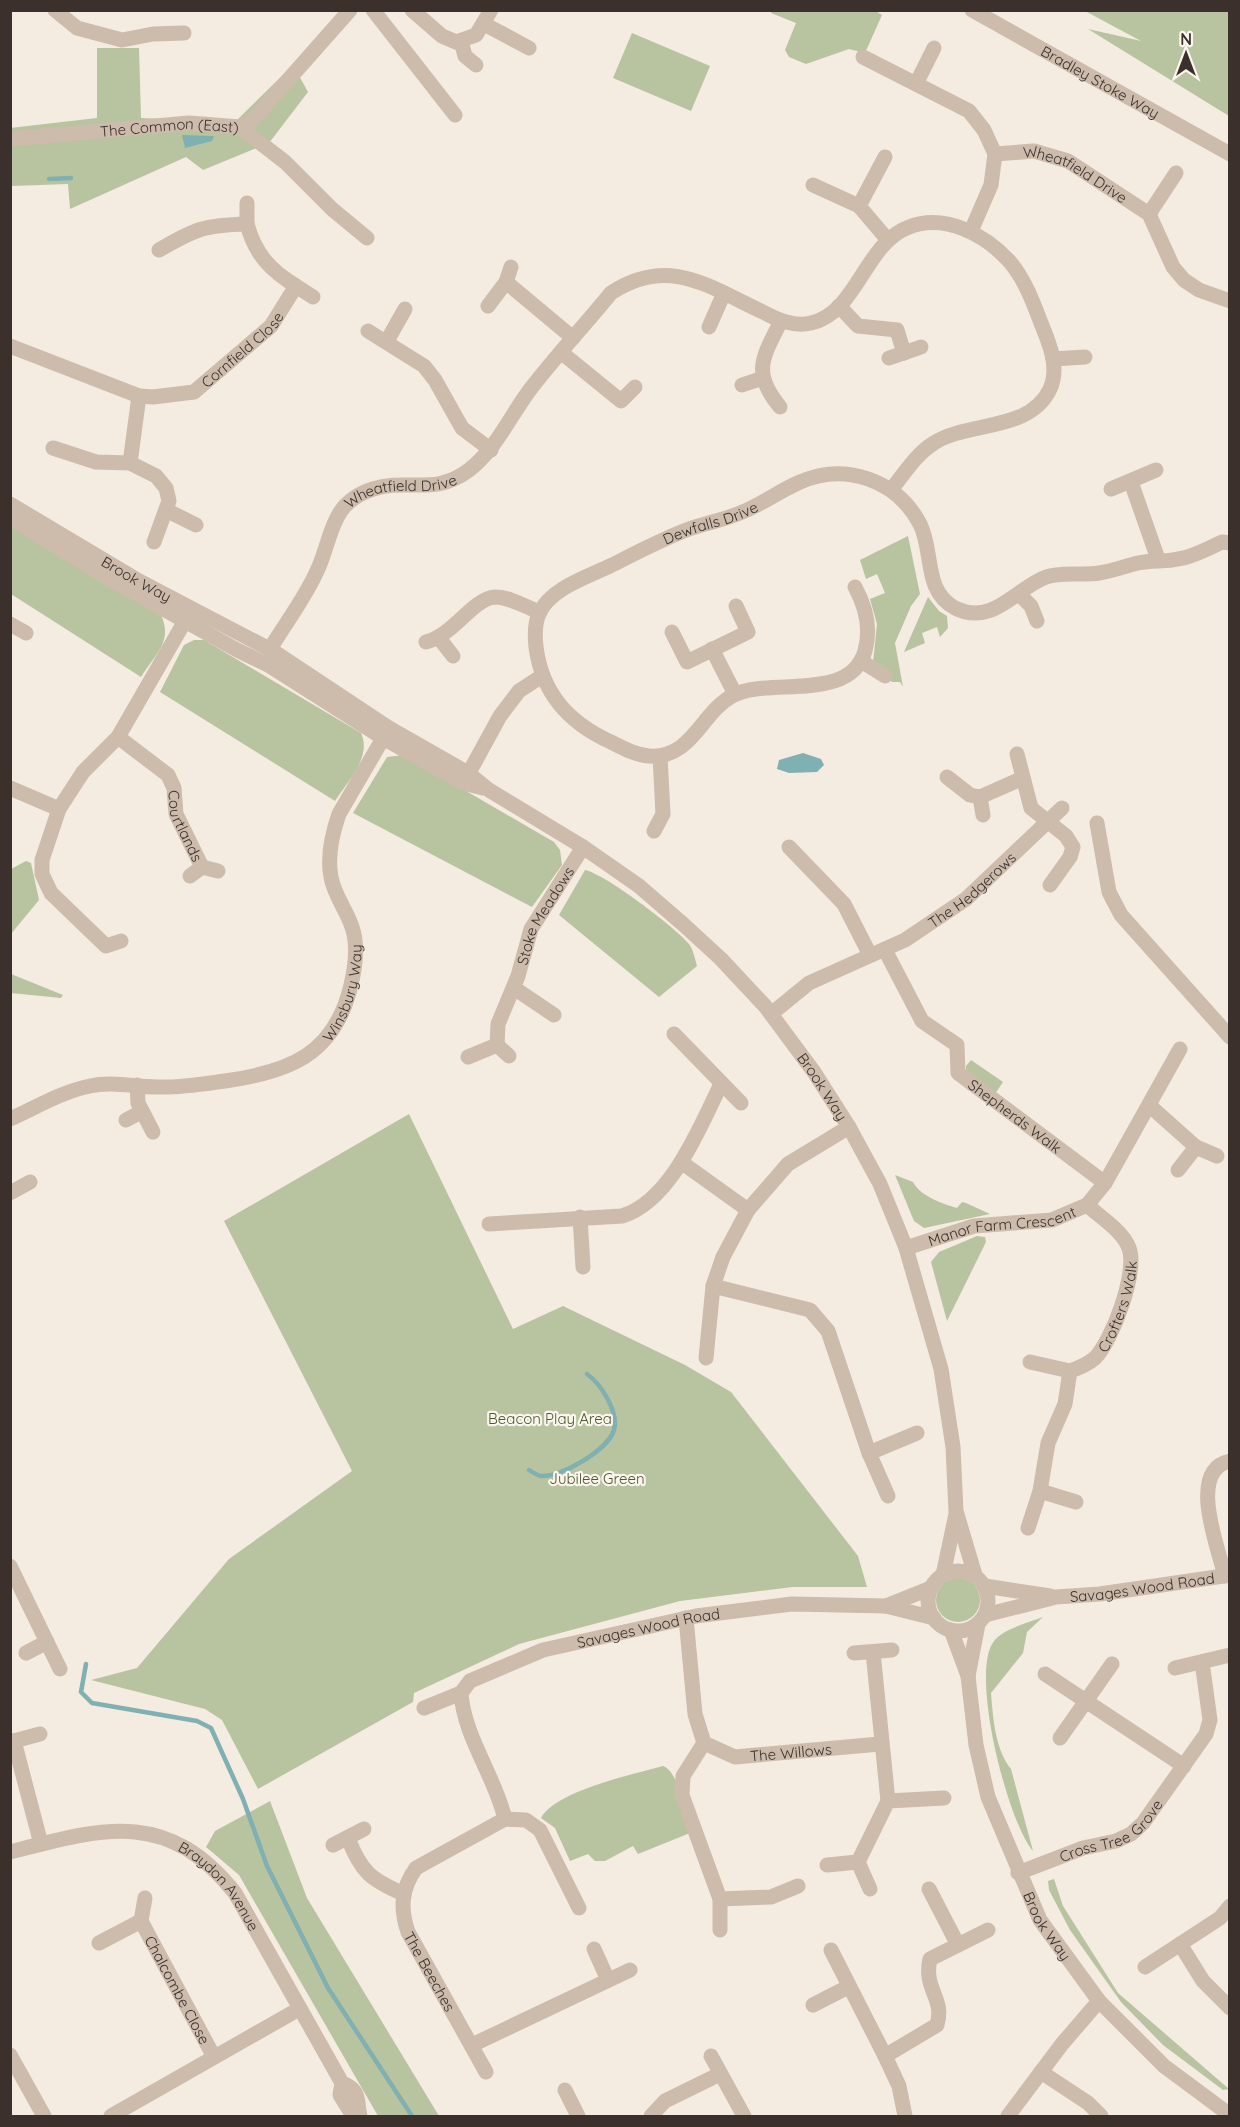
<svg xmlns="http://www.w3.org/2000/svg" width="1240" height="2127" viewBox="0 0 1240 2127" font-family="Quicksand,sans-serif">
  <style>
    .green { fill: #b8c4a0 }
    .water { fill: #7fb0b2 }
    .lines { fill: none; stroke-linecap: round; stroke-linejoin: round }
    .stream { stroke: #7fb0b2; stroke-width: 4.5 }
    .minor { stroke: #cdbbac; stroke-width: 15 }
    .labels { text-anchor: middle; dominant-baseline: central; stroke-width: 4.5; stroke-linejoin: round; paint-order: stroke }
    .street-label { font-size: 15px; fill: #3b302b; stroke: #fbf5ee }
    .park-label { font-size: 15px; fill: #4a5a2e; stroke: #fbf5ee }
  </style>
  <rect width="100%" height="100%" fill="#f4ebe1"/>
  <g class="green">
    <path d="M 772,10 L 874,10 L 882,15 L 865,53 L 849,49 L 806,64 L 789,57 L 785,50 L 796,23 L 771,13 Z"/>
    <path d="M 1085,11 L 1229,11 L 1229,116 L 1088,29 L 1141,41 Z"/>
    <path d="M 632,33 L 710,66 L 691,111 L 613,78 Z"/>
    <path d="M 97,48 L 139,48 L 141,118 L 235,122 L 293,65 L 308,92 L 269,143 L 203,170 L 186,157 L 70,209 L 68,184 L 11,186 L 10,128 L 97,118 Z"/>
    <path d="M 10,525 L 160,613 C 174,641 156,653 141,677 L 11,594 Z"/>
    <path d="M 908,536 L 920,594 L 911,606 L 895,643 L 903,687 L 900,682 L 892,682 L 873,663 L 877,624 L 870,599 L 885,593 L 877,574 L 866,579 L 860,560 Z"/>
    <path d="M 928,597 L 939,611 L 947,616 L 948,628 L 940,637 L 937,627 L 922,633 L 925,643 L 904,652 Z"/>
    <path d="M 194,640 L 204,640 L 361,733 C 372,757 348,781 335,801 L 160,692 L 184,645 Z"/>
    <path d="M 404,755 L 554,842 L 560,850 L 562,865 L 532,907 L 353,813 L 387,757 Z"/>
    <path d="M 26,861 L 31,863 L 39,900 L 11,934 L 11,869 Z"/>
    <path d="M 585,870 C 605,874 675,927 689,944 C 693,949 695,959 697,966 L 659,997 L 559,915 Z"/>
    <path d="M 10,974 L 11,974 L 63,995 L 61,998 L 11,993 Z"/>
    <path d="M 971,1060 L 1003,1082 L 995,1094 L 966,1072 L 966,1066 Z"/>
    <path d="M 409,1114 L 513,1329 L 563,1306 L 685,1365 L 731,1392 L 858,1556 L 867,1587 L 793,1587 L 680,1601 L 519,1644 L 414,1693 L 413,1702 L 258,1789 L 222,1720 L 205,1709 L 91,1680 L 137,1668 L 229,1559 L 352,1471 L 224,1221 Z"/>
    <path d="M 895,1175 L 913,1182 C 920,1196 943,1204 957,1208 L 962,1202 L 966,1203 L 990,1214 L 924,1228 L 914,1221 Z"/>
    <path d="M 977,1236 L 985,1237 L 986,1242 L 947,1321 L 931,1262 L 939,1252 Z"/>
    <circle cx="958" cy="1600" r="22"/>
    <path d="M 1043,1617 L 1027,1632 L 1023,1653 L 991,1693 C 993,1718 995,1749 1011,1769 L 1033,1851 C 1008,1823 969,1672 994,1641 C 1005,1628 1028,1623 1043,1617 Z"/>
    <path d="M 663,1766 C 680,1772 685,1816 690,1833 L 638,1854 L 633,1846 L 605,1861 L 595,1861 L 588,1854 L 570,1861 L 555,1828 L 541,1818 C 555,1791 634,1774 663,1766 Z"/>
    <path d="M 270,1801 L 307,1898 L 439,2116 L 378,2116 L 239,1875 L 206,1847 L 215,1831 Z"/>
    <path d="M 1054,1879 L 1063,1906 L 1118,1993 L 1229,2089 L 1223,2090 L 1163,2045 L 1121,2002 L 1070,1930 L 1049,1890 L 1048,1881 Z"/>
  </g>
  <g class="water">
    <path d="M 182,135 L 214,136 L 212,141 L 185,148 Z"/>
    <path d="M 803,753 L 821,759 L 824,765 L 817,772 L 789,773 L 777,769 L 779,760 Z"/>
  </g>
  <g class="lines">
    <g class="stream">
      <path d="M 49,179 L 71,178"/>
      <path d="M 529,1470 C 532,1472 537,1475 541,1476 C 560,1478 608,1450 614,1430 C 619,1412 601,1384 587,1374"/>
      <path d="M 86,1664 L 81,1692 L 92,1703 L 197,1721 L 211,1728 L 243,1799 L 267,1866 L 328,1988 L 412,2116"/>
    </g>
    <g class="minor">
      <path d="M 55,10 L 77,28 L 122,40 L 153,34 L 184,33"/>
      <path d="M 373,10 L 455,115"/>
      <path d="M 412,10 L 442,36 L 456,42 L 476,35 L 491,10"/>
      <path id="s1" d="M 972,10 L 1230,154"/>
      <path d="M 484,24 L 529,48"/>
      <path d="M 461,41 L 465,56 L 476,65"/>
      <path d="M 863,57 L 969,111 L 984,130 L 995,154 L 991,185 L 971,231"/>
      <path d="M 917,82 L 934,48"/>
      <path d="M 240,127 L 285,162 L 332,209 L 367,238"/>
      <path id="s2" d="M 10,139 L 189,123 L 240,127 L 250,122 L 258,114 L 350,10"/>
      <path id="s3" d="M 995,154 L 1034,151 L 1068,161 L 1149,214 L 1173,267 L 1184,280 L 1199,290 L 1230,301"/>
      <path d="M 813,185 L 859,206 L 887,239"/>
      <path d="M 859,206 L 885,157"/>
      <path d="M 1149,214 L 1176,173"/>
      <path d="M 247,224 L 247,203"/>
      <path d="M 506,282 L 573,338"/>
      <path d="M 296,286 L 313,297"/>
      <path d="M 488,306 L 506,282 L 511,267"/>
      <path d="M 839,306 L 858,326 L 897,330 L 904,353"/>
      <path d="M 709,327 L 724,293"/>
      <path d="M 368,331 L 424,366 L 435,380 L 462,428 L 491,450"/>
      <path d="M 387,341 L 405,309"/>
      <path id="s4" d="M 10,346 L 139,396 L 153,397 L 194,392 L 271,326 L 296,286 C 270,270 255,254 247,224 C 204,225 195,229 159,250"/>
      <path d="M 562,353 L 621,401 L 635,387"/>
      <path d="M 889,358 L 921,347"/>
      <path d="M 1053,359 L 1085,357"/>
      <path d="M 742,385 L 763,378"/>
      <path d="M 780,407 C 751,372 763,357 781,321"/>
      <path d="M 53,448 L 96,462 L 130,463 L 156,476 L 166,488 L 169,501 L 154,542"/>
      <path d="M 130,463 L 139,396"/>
      <path d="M 1131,482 L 1158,559"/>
      <path d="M 1111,489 L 1156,470"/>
      <path id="s5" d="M 10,504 L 139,581 L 273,651 L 389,728 L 468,773 L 489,790 L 583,847 L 639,886 L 684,925 L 721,959 L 765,1006 L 814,1072 L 849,1127 L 880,1184 L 906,1248 L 941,1369 L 953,1447 L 956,1511 L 975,1575"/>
      <path d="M 166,510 L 196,525"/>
      <path d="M 10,518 L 113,581 L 237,650 L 268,665 L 383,738 L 463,783 L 483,788"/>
      <path id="s6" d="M 855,587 C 866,607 871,629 865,651 C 850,704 767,676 732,696 C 701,713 692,759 649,756 C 635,755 623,748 611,742 C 569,723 542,694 536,647 C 535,637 534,624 539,614 C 549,589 587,577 610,566 C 636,553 662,539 689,529 C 706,523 724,520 740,513 C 761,505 779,491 800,482 C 845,462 897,480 920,524 C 934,552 923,591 955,608 C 993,627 1016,588 1046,577 C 1063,571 1082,576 1099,573 C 1113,571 1125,566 1138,563 C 1152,560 1165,562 1178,559 C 1193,557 1209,548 1222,542 L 1230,543"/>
      <path d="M 1020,595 L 1031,606 L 1037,621"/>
      <path d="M 10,624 L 26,633"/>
      <path d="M 672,632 L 687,662 L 748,632 L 736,606"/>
      <path d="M 439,638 L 453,656"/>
      <path d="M 426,642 C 455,634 472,599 495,597 C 510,597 526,607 539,612"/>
      <path id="s7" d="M 270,649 C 285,624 305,598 317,571 C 333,537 329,503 373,489 C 407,478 435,496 469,470 C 496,449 509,418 529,391 C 555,357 584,326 611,293 C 669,255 709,287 763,312 C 778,320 794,327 811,323 C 858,312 864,244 909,227 C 945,213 986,235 1010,262 C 1025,280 1033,302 1041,323 C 1049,343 1060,367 1050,389 C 1030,432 968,421 934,443 C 916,454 904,474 891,490"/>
      <path d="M 712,649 L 735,694"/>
      <path d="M 861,661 L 885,676"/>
      <path id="s8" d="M 118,737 L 168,775 L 174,788 L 176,814 L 202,867"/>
      <path d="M 1017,754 L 1031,808 L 1066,836 L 1073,847 L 1070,857 L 1050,885"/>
      <path d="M 947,777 L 970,795 L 980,797 L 983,815"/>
      <path d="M 465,780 L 500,716 L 519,691 L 542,676"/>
      <path d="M 10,788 L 59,809"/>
      <path d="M 980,797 L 1023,778"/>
      <path d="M 1097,823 L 1109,892 L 1121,915 L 1230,1037"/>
      <path d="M 654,831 L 663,814 L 660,756"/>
      <path d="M 789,847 L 844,904 L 870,955"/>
      <path d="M 190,876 L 202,867 L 218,871"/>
      <path d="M 121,941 L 106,946 L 51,893 L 42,874 L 42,860 L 59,809 L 83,772 L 118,737 L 189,614"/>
      <path id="s9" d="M 885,950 L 922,1021 L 957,1045 L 958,1073 L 1105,1183"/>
      <path d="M 514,988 L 554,1015"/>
      <path id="s10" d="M 771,1014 L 809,983 L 905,940 L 966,899 L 1062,808"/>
      <path d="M 674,1034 L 741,1103"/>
      <path d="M 497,1045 L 509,1056"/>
      <path id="s11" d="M 468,1057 L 497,1045 L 498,1024 L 518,976 L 531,929 L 583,847"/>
      <path d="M 137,1085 L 138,1103 L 153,1132"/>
      <path d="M 1150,1106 L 1196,1147 L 1217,1156"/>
      <path id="s12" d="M 10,1119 C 37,1107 61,1092 90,1086 C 112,1081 135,1087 157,1087 C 180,1088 203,1084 225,1081 C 290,1072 335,1054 351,985 C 355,968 358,944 352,927 C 346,909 334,895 331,877 C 327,856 332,834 339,814 L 389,728"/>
      <path d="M 126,1120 L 141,1112"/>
      <path d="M 681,1162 L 748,1210"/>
      <path d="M 1178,1170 L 1196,1147"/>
      <path d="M 10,1193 L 30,1182"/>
      <path d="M 580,1217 L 583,1267"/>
      <path d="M 489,1224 L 622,1216 C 671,1201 700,1127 721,1084"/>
      <path id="s13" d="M 906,1248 L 974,1226 L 1052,1220 L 1087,1205 L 1105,1183 L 1180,1049"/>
      <path d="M 713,1286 L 810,1310 L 828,1331 L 869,1453 L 888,1496"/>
      <path d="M 706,1358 L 713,1286 L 723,1257 L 748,1210 L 788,1164 L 849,1127"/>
      <path d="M 1030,1362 L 1070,1371"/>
      <path d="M 869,1453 L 917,1433"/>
      <path d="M 1040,1491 L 1076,1502"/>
      <path id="s14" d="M 1028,1528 L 1040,1491 L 1048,1443 L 1065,1404 L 1070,1371 C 1079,1368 1088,1364 1095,1358 C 1112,1341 1138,1272 1129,1248 C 1123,1231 1100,1217 1087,1205"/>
      <path d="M 10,1566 L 60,1669"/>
      <circle cx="958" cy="1601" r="30"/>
      <path d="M 943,1575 L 956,1514"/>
      <path d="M 1225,1576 C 1218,1547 1187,1470 1230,1461"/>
      <path d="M 985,1586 L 1050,1596"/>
      <path d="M 886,1606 L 931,1588"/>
      <path id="s15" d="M 985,1615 L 1056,1597 L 1100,1594 L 1230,1575"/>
      <path d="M 686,1618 L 695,1714 L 704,1743"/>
      <path id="s16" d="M 951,1630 L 968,1676 L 976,1745 L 988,1797 L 1040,1920 L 1099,2001 L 1164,2066 L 1230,2115"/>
      <path d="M 873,1652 L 888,1801"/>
      <path d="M 26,1653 L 47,1642"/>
      <path d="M 854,1653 L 892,1650"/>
      <path d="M 1175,1668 L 1230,1655"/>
      <path d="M 1045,1674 L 1184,1766"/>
      <path d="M 968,1676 L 978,1624"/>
      <path id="s17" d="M 461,1693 C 464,1737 495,1776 505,1819 L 416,1868 C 401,1889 400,1909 408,1932 L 486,2072"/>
      <path id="s18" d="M 424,1708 L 461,1693 L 470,1681 L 543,1650 L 696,1616 L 792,1604 L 886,1606 L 934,1618"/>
      <path d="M 1060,1738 L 1112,1664"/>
      <path d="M 14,1741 L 41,1844"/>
      <path d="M 10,1742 L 40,1734"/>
      <path d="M 505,1819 L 526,1820 L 540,1830 L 579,1908"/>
      <path d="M 348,1838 C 361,1872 371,1880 404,1894"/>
      <path d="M 333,1845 L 364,1829"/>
      <path id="s19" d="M 10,1852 C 103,1828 167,1808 235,1893 L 342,2083 C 362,2091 356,2101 360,2116"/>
      <path d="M 827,1865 L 858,1862"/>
      <path id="s20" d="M 1018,1873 L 1083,1848 L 1116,1841 L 1131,1834 L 1143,1823 L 1206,1734 L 1210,1720 L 1202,1662"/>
      <path d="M 870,1889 L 858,1862 L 888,1801 L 944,1798"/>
      <path d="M 929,1889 L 958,1945"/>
      <path d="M 720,1899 L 771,1897 L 798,1886"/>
      <path id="s21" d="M 141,1921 L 214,2057"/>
      <path id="s22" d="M 720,1930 L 720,1899 L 682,1795 L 683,1776 L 704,1743 L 735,1757 L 880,1744"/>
      <path d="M 99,1943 L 141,1921 L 145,1898"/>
      <path d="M 1180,1944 L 1203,1981 L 1230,2008"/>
      <path d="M 594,1949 L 608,1980"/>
      <path d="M 831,1950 L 885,2056"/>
      <path d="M 1145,1967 L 1220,1918 L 1230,1906"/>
      <path d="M 813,2005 L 848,1987"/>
      <path d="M 472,2045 L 630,1970"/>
      <path d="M 10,2055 L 44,2116"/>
      <path d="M 711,2056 L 744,2116"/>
      <path d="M 1041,2072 L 1088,2103 L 1101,2116"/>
      <path d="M 342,2083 L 340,2095 L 350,2111 L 359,2113"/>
      <path d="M 565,2090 L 578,2116"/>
      <path d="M 111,2116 L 299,2009"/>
      <path d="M 651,2116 L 665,2101 L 720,2074"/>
      <path d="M 905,2116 L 899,2086 L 885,2056 L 937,2025 C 945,1997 923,1990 930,1959 L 988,1930"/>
      <path d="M 1008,2116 L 1062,2044 L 1099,2001"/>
    </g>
  </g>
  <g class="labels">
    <g class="street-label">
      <text stroke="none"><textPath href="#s1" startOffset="147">Bradley Stoke Way</textPath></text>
      <text stroke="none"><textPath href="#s2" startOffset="160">The Common (East)</textPath></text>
      <text stroke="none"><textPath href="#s3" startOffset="86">Wheatfield Drive</textPath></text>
      <text stroke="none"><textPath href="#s4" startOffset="258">Cornfield Close</textPath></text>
      <text stroke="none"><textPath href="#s7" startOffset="222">Wheatfield Drive</textPath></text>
      <text stroke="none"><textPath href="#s6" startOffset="720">Dewfalls Drive</textPath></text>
      <text stroke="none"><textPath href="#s5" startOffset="147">Brook Way</textPath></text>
      <text stroke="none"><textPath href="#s8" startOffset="117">Courtlands</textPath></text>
      <text stroke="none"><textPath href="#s10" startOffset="238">The Hedgerows</textPath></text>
      <text stroke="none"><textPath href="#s11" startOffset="171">Stoke Meadows</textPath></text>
      <text stroke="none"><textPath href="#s12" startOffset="384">Winsbury Way</textPath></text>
      <text stroke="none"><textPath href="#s5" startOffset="1010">Brook Way</textPath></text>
      <text stroke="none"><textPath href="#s9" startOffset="222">Shepherds Walk</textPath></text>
      <text stroke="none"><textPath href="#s13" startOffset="99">Manor Farm Crescent</textPath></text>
      <text stroke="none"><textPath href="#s14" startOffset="249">Crofters Walk</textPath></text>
      <text stroke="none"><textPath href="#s15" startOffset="160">Savages Wood Road</textPath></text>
      <text stroke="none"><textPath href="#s18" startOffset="242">Savages Wood Road</textPath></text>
      <text stroke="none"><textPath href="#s22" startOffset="290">The Willows</textPath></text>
      <text stroke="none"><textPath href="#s20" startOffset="104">Cross Tree Grove</textPath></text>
      <text stroke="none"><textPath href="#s19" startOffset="232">Braydon Avenue</textPath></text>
      <text stroke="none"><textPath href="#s16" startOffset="314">Brook Way</textPath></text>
      <text stroke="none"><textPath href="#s17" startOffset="348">The Beeches</textPath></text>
      <text stroke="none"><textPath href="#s21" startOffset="78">Chalcombe Close</textPath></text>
    </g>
    <g class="park-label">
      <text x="550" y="1418">Beacon Play Area</text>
      <text x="597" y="1478">Jubilee Green</text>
    </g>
  </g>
  <rect width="1240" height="2127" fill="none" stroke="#3b302b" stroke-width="24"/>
  <g transform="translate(1186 54)" stroke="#fbf5ee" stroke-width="4.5" paint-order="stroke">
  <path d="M0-4.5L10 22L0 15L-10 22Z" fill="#3b302b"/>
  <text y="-9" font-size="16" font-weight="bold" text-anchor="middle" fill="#3b302b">N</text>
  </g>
</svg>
